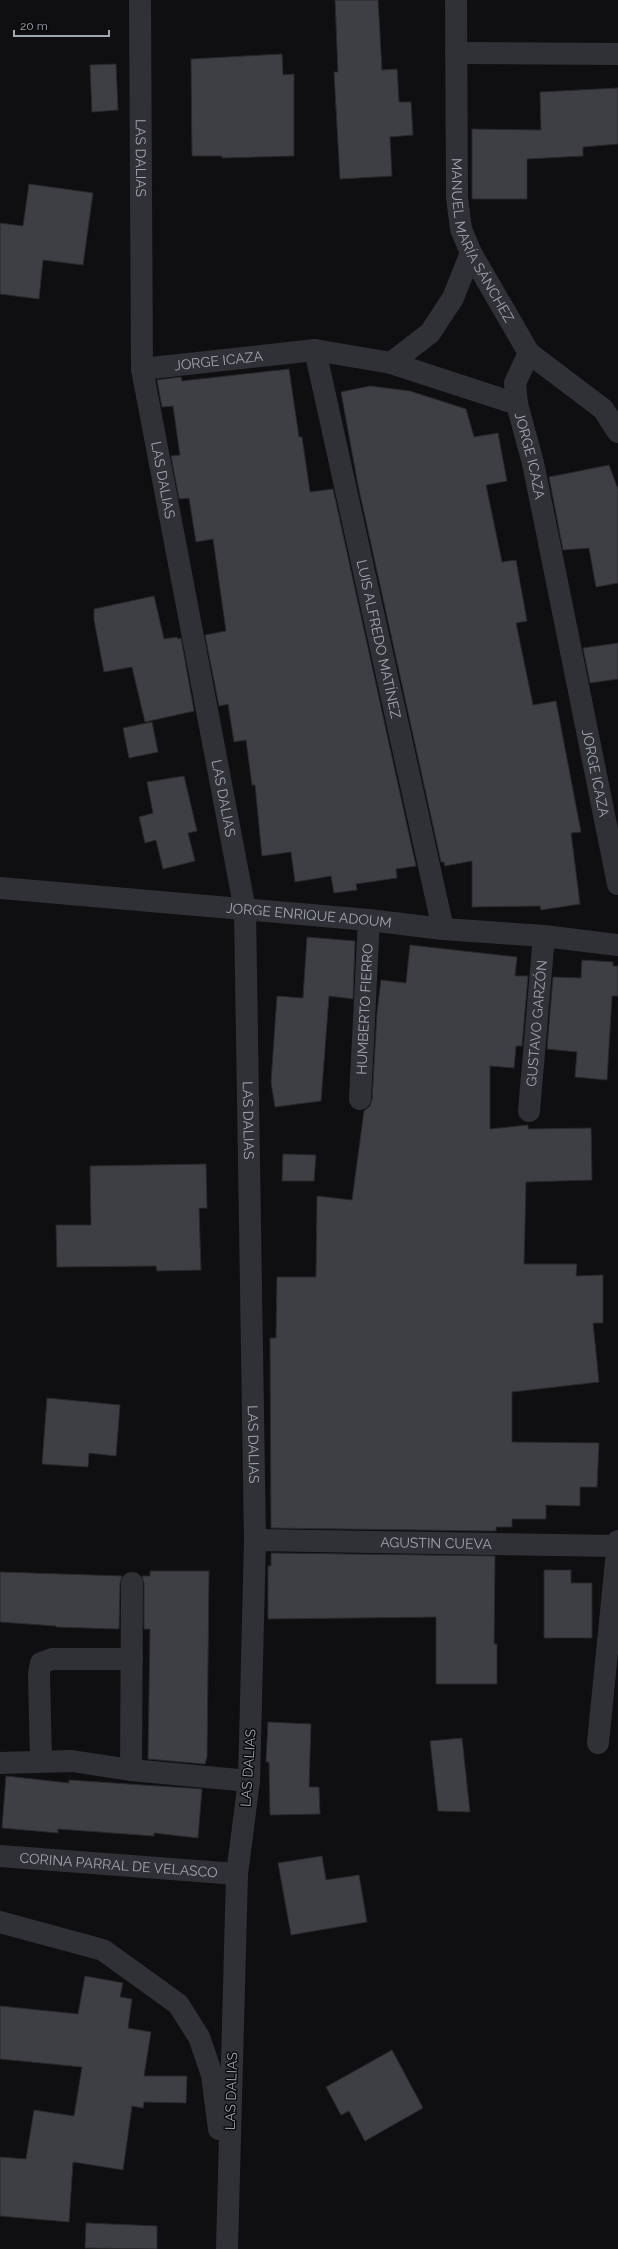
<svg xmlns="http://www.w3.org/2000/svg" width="618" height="2249" viewBox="0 0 618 2249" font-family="Raleway,sans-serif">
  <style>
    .building { fill: #3e3f44; stroke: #29292d }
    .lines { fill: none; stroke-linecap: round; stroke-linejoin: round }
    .minor { stroke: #303136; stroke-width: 22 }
    .labels { text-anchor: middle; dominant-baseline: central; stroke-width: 3; stroke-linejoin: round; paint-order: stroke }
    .street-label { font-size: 14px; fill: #a0a6b2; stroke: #0a0a0b }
  </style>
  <rect width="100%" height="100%" fill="#0f0f11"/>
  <g class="building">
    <path d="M 335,0 L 378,0 L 382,70 L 397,69 L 399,102 L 411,102 L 413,135 L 390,137 L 392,176 L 340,179 L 334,72 L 338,72 Z"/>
    <path d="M 282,54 L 283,75 L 294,74 L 294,156 L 222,158 L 222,156 L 192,156 L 191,59 Z"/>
    <path d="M 116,64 L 118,110 L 92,112 L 90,65 Z"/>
    <path d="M 618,88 L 618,144 L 583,147 L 583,156 L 527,159 L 527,199 L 472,199 L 472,129 L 541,130 L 540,92 Z"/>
    <path d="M 29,184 L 93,193 L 83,265 L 43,260 L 39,299 L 0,294 L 0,223 L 23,226 Z"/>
    <path d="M 289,369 L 299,437 L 302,437 L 310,492 L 333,489 L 416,866 L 396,869 L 397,878 L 356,884 L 357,890 L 334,893 L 331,876 L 295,882 L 291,852 L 262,856 L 255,785 L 252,785 L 246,740 L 234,742 L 228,704 L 219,706 L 205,635 L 226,631 L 213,539 L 196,542 L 189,498 L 179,499 L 171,456 L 180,455 L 173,406 L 162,407 L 157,380 L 181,377 L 182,381 Z"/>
    <path d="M 370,386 L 410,391 L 466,409 L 474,437 L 498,433 L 507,481 L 486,485 L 502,562 L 516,560 L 527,621 L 516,623 L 533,705 L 556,701 L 581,832 L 571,833 L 580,904 L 541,910 L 540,906 L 472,907 L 472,861 L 445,866 L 444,862 L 441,862 L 358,485 L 341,392 Z"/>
    <path d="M 609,465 L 618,489 L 618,583 L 596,587 L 589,548 L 563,550 L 549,477 Z"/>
    <path d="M 154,596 L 164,639 L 177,637 L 178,639 L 181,638 L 194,711 L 145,722 L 132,667 L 104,672 L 94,620 L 94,609 Z"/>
    <path d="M 618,643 L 618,679 L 590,683 L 583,648 Z"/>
    <path d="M 152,722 L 158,752 L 129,758 L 123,728 Z"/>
    <path d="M 184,776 L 197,831 L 188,833 L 195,861 L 163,869 L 156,840 L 145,843 L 139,817 L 153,813 L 147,782 Z"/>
    <path d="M 307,937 L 355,941 L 353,999 L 329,996 L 321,1101 L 275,1107 L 271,1082 L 277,996 L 303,998 Z"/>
    <path d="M 410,945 L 517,957 L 515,976 L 528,976 L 522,1046 L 516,1046 L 514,1068 L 490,1066 L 490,1129 L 528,1125 L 528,1129 L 591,1128 L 592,1180 L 526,1182 L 524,1264 L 577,1264 L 576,1276 L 603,1275 L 603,1323 L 593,1323 L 599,1382 L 512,1392 L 512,1442 L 599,1443 L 597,1487 L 580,1487 L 580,1506 L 546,1505 L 546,1519 L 512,1519 L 512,1527 L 496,1527 L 496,1531 L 271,1528 L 270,1338 L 276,1338 L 277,1277 L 316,1277 L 317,1196 L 352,1200 L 364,1111 L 370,1106 L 372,1100 L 377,1013 L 381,980 L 406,983 Z"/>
    <path d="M 582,960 L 613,962 L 613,966 L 618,966 L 618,996 L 612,996 L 607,1080 L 575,1077 L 577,1052 L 547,1049 L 553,977 L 581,978 Z"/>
    <path d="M 283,1154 L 316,1155 L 314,1181 L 282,1181 Z"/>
    <path d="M 206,1164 L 207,1208 L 199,1208 L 201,1270 L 157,1271 L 156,1266 L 57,1267 L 56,1225 L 91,1225 L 90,1166 Z"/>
    <path d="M 47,1398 L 120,1405 L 116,1456 L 89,1453 L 88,1467 L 42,1464 Z"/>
    <path d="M 271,1553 L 495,1556 L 494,1644 L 497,1644 L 497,1684 L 436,1684 L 436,1617 L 268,1619 L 268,1566 L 271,1566 Z"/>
    <path d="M 544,1570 L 571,1570 L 571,1583 L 592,1583 L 592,1638 L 544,1638 Z"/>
    <path d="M 150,1571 L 209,1571 L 207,1757 L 205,1764 L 148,1759 L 150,1629 L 144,1629 L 144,1583 L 142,1576 L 150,1576 Z"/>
    <path d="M 0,1572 L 122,1576 L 120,1583 L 119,1629 L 56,1627 L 56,1626 L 0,1622 Z"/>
    <path d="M 268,1722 L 311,1724 L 309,1787 L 319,1787 L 320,1814 L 270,1815 L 269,1762 L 266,1762 Z"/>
    <path d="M 462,1738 L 470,1812 L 438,1811 L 430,1741 Z"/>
    <path d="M 6,1776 L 69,1783 L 69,1780 L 202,1789 L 198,1838 L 154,1833 L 154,1836 L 58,1829 L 58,1833 L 2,1828 Z"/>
    <path d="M 322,1856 L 326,1880 L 359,1875 L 367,1922 L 291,1935 L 278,1863 Z"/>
    <path d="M 85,1976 L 123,1983 L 120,1997 L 132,1999 L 128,2028 L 151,2032 L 144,2076 L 187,2076 L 186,2103 L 144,2102 L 143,2108 L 132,2106 L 123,2170 L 73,2162 L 69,2222 L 0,2216 L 0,2157 L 26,2159 L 34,2110 L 74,2116 L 82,2067 L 0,2059 L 0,2006 L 78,2014 Z"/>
    <path d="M 392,2050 L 423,2108 L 365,2141 L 349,2111 L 341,2115 L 326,2087 Z"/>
    <path d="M 86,2223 L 157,2226 L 157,2249 L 85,2248 Z"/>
  </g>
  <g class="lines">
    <g class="minor">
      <path id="s1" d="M 140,0 L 142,369 L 245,910 L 255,1540 L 249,1781 L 237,1874 L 227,2249"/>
      <path id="s2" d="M 456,0 L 457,197 L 461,229 L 471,253 L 529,353 L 603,409 L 618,432"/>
      <path d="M 456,53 L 618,54"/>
      <path id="s3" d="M 315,350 L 443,929"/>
      <path d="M 391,363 L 430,333 L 453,298 L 471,253"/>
      <path id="s4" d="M 142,369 L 315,350 L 391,363 L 517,404 L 533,463 L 618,884"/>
      <path d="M 517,404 L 515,383 L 529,353"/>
      <path id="s5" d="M 0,888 L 369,920 L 443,929 L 544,936 L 618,945"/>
      <path id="s6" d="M 360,1099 L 369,920"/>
      <path id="s7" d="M 529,1111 L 544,936"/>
      <path id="s8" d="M 255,1540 L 618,1546"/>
      <path d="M 598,1743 L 618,1541"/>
      <path d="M 41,1761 L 39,1674 L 41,1663 L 52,1659 L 132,1659"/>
      <path d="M 0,1763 L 72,1761 L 131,1770 L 249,1781"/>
      <path d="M 131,1770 L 132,1583"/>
      <path id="s9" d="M 0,1856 L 237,1874"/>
      <path d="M 0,1922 L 103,1950 L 178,2004 L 199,2037 L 212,2075 L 219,2129"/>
    </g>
  </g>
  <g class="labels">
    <g class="street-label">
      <text stroke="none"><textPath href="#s1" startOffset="158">LAS DALIAS</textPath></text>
      <text stroke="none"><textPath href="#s2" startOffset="246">MANUEL MARÍA SÁNCHEZ</textPath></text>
      <text stroke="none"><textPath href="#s4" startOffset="77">JORGE ICAZA</textPath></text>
      <text stroke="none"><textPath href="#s4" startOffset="437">JORGE ICAZA</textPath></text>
      <text stroke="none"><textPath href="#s1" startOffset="482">LAS DALIAS</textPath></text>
      <text stroke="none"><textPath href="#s3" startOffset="296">LUIS ALFREDO MATÍNEZ</textPath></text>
      <text stroke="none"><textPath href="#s4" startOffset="761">JORGE ICAZA</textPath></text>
      <text stroke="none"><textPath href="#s1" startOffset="806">LAS DALIAS</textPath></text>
      <text stroke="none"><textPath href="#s5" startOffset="310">JORGE ENRIQUE ADOUM</textPath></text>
      <text stroke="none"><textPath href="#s6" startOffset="90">HUMBERTO FIERRO</textPath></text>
      <text stroke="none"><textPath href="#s7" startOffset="88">GUSTAVO GARZÓN</textPath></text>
      <text stroke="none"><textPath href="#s1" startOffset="1130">LAS DALIAS</textPath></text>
      <text stroke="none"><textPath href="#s1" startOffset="1454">LAS DALIAS</textPath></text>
      <text stroke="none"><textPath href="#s8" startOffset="181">AGUSTIN CUEVA</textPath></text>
      <text transform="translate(248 1768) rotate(-86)">LAS DALIAS</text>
      <text stroke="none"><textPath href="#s9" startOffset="119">CORINA PARRAL DE VELASCO</textPath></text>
      <text transform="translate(231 2091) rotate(-88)">LAS DALIAS</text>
    </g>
  </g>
  <path d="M14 30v6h95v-6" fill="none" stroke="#a0a6b2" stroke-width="2"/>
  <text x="20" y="30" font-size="12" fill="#a0a6b2" stroke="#0a0a0b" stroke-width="3" paint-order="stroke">20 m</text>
</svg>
